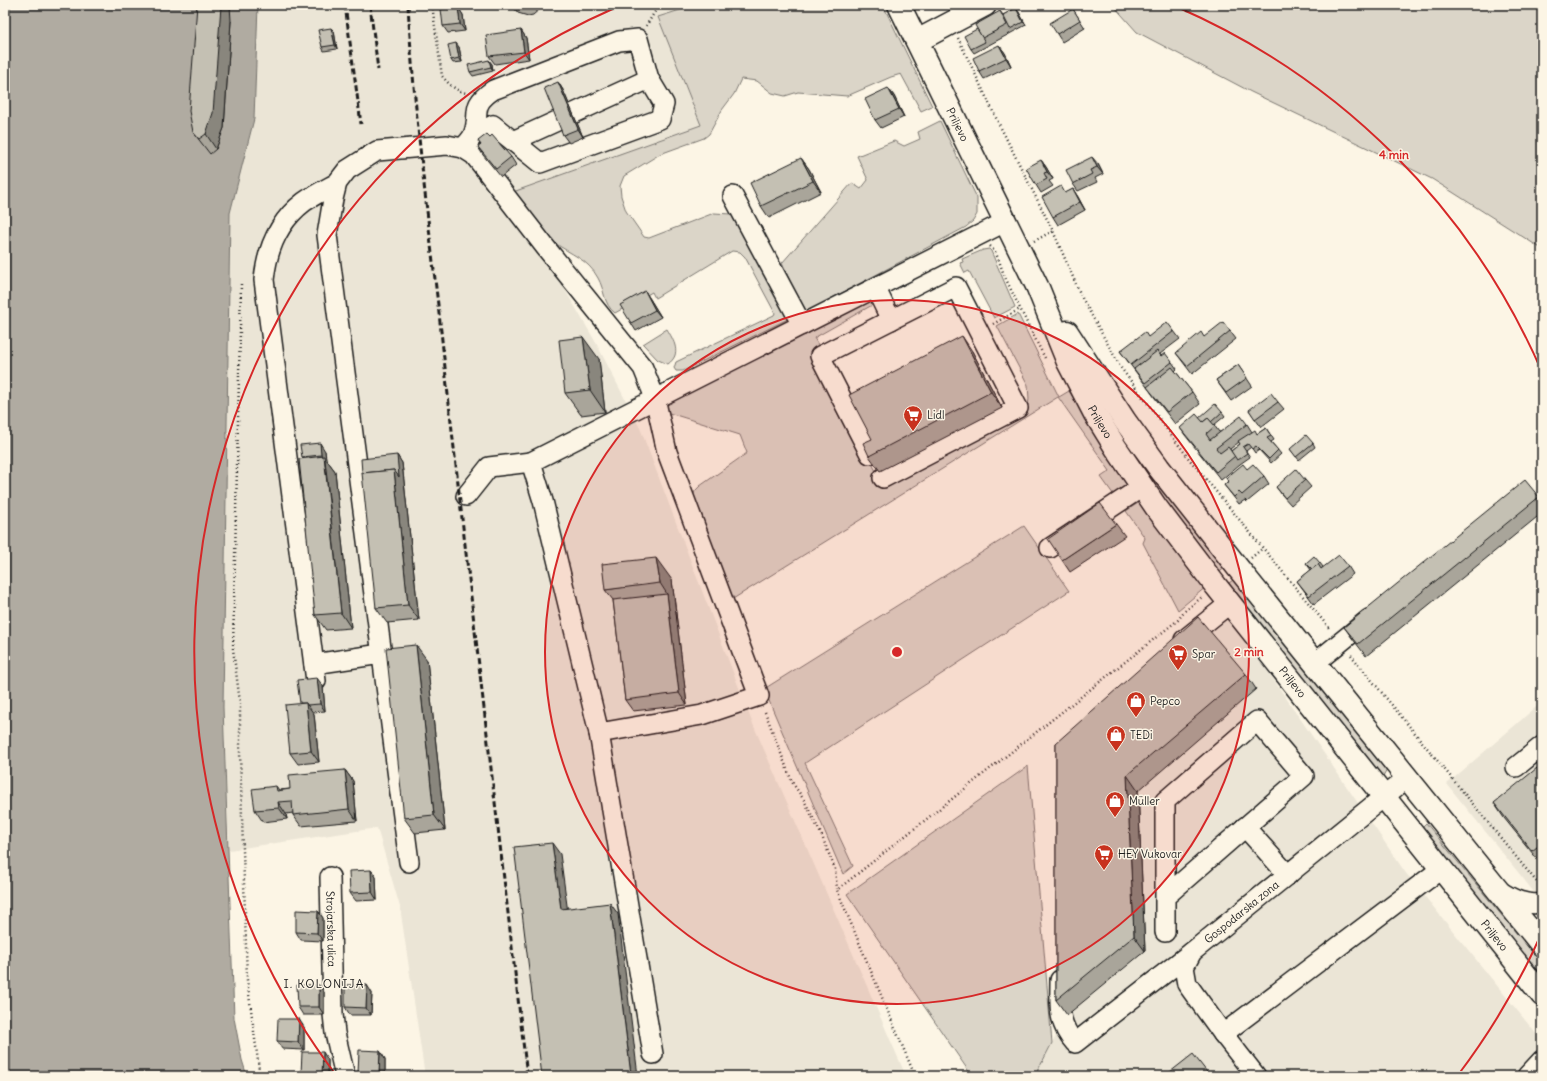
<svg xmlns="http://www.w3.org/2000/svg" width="1547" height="1081" viewBox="0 0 1547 1081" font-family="Delius,sans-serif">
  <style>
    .built { fill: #ebe5d6 }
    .green { fill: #dbd5c8; stroke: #7c7872 }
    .water { fill: #b0aba1; stroke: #75726c }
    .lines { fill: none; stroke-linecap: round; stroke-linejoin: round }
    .minor-casing { stroke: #1c1c1c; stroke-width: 22 }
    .major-casing { stroke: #1c1c1c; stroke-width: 25 }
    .path { stroke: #1c1c1c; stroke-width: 2.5; stroke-dasharray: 1 3; stroke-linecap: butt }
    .minor { stroke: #fcf5e5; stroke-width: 19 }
    .major { stroke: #fcf5e5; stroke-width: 22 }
    .rail { stroke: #1c1c1c; stroke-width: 3; stroke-dasharray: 6 3; stroke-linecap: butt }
    .wall { fill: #a9a59a; stroke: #1c1c1c; fill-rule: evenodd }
    .shaded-wall { fill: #89867d; stroke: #1c1c1c }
    .building { fill: #c4c0b3; stroke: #1c1c1c }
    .ring { fill: none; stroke: #d62828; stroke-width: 2 }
    .labels { text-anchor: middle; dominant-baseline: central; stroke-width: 3; stroke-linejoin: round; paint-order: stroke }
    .street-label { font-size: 11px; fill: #1c1c1c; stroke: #fcf5e5 }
    .poi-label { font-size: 11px; fill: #1c1c1c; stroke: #fcf5e5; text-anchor: start }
    .neighbourhood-label { font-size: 12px; letter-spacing: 1px; fill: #1c1c1c; stroke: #fcf5e5 }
    .centre { fill: #d62828; stroke: #fcf5e5; stroke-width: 2 }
    .ring-label { font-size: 12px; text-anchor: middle; font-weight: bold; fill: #d62828; stroke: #fcf5e5; stroke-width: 3; stroke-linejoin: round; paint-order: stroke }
  </style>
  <rect width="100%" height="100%" fill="#fcf5e5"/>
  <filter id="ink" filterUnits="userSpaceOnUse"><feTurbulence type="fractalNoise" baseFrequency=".025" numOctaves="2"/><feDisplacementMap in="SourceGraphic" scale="8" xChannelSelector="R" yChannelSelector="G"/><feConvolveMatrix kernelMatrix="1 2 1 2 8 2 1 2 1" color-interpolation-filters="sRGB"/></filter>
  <g filter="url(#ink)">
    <g class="built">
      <path d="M 258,5 L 696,5 L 658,17 L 701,125 L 509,194 L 595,341 L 640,428 L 752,722 L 906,1076 L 425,1076 L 400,907 L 377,828 L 229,850 L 223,707 L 230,213 L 254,119 Z"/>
      <path d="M 1228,613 L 1405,872 L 1542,1041 L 1542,1076 L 1035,1076 L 1067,1015 L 1067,758 Z"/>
      <path d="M 1542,702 L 1542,902 L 1447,784 Z"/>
    </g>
    <g class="green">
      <path d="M 696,5 L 883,5 L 932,106 L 921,111 L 901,74 L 891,77 L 847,96 L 798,92 L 785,96 L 772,93 L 757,81 L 741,79 L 734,94 L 722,110 L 709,134 L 704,138 L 660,154 L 624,176 L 620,186 L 621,196 L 626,211 L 644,237 L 649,238 L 714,213 L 731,214 L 737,218 L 789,317 L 786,320 L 683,371 L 676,371 L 674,368 L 676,362 L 774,315 L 775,313 L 745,257 L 740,252 L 732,251 L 655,298 L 652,292 L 615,313 C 603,304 605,290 598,278 C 588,259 570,254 555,243 L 513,192 L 701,125 L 658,17 Z"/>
      <path d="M 1113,5 L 1542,5 L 1542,249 L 1432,179 L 1251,92 L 1137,32 Z"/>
      <path d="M 940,121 L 977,198 L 977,214 L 973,221 L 966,227 L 804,313 L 782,263 L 852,183 L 861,189 L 868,180 L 857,156 L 894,141 L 904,146 L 920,139 L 918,132 Z"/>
      <path d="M 989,249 L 991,251 L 1015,307 L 994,318 L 969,271 L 965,273 L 960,263 L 963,262 L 962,259 L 983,250 Z"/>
      <path d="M 868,299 L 874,304 L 814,338 L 820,348 L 817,360 L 885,488 L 1023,413 L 1028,405 L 1029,399 L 1028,385 L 997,326 L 1018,314 L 1059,397 L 1069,391 L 1108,450 L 1128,487 L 1116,498 L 1101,477 L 1110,471 L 1058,397 L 728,602 L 692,499 L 695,491 L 700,486 L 747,453 L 740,435 L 669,413 L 665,408 L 666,405 L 668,402 Z"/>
      <path d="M 667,329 C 674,341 682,354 668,364 L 658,360 L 643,344 Z"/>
      <path d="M 1085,375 L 1226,567 L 1217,574 L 1153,488 Z"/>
      <path d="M 1141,501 L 1206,587 L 1178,610 L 1143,543 L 1145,538 L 1126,511 Z"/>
      <path d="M 1024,526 L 1069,591 L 805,763 L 853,866 L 843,874 L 764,689 Z"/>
      <path d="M 1236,578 L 1388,768 L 1383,777 L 1380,778 L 1226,585 Z"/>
      <path d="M 1028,766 L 1052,1043 L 1035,1076 L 972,1076 L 847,894 Z"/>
      <path d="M 1426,823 L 1517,934 L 1542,959 L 1542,982 L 1420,829 Z"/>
    </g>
    <path class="water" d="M 5,5 L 258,5 L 254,119 L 230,213 L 223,707 L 234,1018 L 242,1060 L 247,1076 L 5,1076 Z"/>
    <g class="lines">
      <defs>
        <g id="minor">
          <path d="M 513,141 L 649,79"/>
          <path d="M 463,148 C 466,144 471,140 473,135 C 482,114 468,107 493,90 L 619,41 L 638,39 L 649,79 L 664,104 L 660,119 L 540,163 L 493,125 L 473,136"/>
          <path d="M 733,196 L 802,325"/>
          <path d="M 876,289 L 891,320"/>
          <path d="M 870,454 L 820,356 L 956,287 L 1018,408 L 883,478"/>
          <path d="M 531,462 L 543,501 L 599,733 L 653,1054"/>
          <path d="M 466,496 L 489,467 L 531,462 L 1005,222"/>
          <path d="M 1050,548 L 1142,487"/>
          <path d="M 1184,640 L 1230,603"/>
          <path d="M 1315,663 L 1369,619"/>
          <path d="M 314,664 L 381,654"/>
          <path d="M 316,681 L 264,280 C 267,249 279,221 304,202 C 314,195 326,189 337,183"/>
          <path d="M 1516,767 L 1542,746"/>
          <path d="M 1245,827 L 1288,875"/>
          <path d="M 409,862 L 327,235 L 333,199 L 337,183 L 347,170 L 377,151 L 447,145 L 463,148 L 474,155 L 546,248 L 643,368 L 655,398 L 667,452 L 759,696 L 702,715 L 599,733"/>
          <path id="s1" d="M 330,877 L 333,1014 L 335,1033 L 345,1076"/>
          <path d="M 1498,890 C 1512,899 1525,906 1542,903"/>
          <path d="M 1165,932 L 1165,801 L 1257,721 L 1304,776 L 1166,896"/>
          <path d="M 1060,980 C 1060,1005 1057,1023 1075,1043 L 1192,952"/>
          <path d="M 1223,1034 L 1441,869"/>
          <path id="s2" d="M 1256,1076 L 1223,1034 L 1187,984 L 1184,967 L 1192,952 L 1407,778"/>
          <path d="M 1527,1076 L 1542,1060"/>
        </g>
        <g id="major">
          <path id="s3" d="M 899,5 L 1038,288 L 1068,362 L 1095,414 L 1116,448 L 1156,507 L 1216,586 L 1542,995"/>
          <path d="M 917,41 L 985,5"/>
          <path d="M 1067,332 L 1125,421 L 1159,468 L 1238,568 L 1542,945"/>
        </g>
      </defs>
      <use href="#minor" class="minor-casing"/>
      <use href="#major" class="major-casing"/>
      <g class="path">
        <path d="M 432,5 L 442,76 L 450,85 L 461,92 L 467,93"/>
        <path d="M 646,26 L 656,10 L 657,5"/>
        <path d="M 958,38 L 999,124 L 1053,231 L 1082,298 L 1121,368 L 1190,460 L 1330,629"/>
        <path d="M 1034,241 L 1053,231"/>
        <path d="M 990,246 C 999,255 1000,266 1005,277 C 1018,305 1032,333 1046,360"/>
        <path d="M 241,284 L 233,649 L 240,702 L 240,752 L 247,980 L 260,1076"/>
        <path d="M 993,324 L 1020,309"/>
        <path d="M 1251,558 L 1263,548"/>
        <path d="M 1351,655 L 1540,886"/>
        <path d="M 765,712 L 792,782 L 804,800 L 821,834 L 835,869 L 837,889"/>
        <path d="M 915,1076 L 837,890 L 1178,620 L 1185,611 L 1202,597"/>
      </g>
      <use href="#minor" class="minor"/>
      <use href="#major" class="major"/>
      <g class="rail">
        <path d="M 345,5 L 361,124"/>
        <path d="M 370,5 L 378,70"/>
        <path d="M 408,5 C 415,129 433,253 446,377 C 472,610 500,843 527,1076"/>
      </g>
    </g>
    <g class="wall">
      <path d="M 512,5 L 542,5 L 541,8 L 533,15 L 528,16 L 518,13 Z"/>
      <path d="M 1054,5 L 1063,5 L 1057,8 Z"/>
      <path d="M 458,7 L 463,15 L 465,31 L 448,33 L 443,26 Z"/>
      <path d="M 1016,8 L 1026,25 L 974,53 L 971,49 L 977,29 L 1000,11 L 1003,15 Z"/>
      <path d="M 1073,9 L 1085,28 L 1062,42 L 1057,34 Z"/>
      <path d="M 231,21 L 224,128 L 216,149 L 210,154 L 193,132 Z"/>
      <path d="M 521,30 L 526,38 L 529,59 L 495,64 L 489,56 Z"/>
      <path d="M 334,31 L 337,49 L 324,51 L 322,47 Z"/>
      <path d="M 999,45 L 1005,53 L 1011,66 L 984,79 L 979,71 Z"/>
      <path d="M 459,47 L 462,62 L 453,63 L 451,60 Z"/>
      <path d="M 492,64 L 493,71 L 473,76 L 470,72 Z"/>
      <path d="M 558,82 L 563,90 L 583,137 L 569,143 L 563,135 Z"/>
      <path d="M 888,88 L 894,96 L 904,117 L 881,128 L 875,120 Z"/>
      <path d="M 490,137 L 511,157 L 516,165 L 501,177 L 483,155 L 478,147 L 481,145 L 478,141 Z"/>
      <path d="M 801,158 L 809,169 L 821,192 L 769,218 L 761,206 Z"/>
      <path d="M 1041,160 L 1046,167 L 1053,179 L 1049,181 L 1053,186 L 1041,193 L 1036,185 Z"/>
      <path d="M 1098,164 L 1103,174 L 1095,178 L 1097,182 L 1078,191 L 1073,184 Z"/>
      <path d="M 1073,189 L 1078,197 L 1085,210 L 1058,225 L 1053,217 L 1066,193 Z"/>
      <path d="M 645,291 L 650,299 L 661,317 L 636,331 L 631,323 Z"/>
      <path d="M 1174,331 L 1180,339 L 1160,354 L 1161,356 L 1172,362 L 1177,369 L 1175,371 L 1192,392 L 1200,404 L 1175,424 L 1155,398 L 1147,387 L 1120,351 L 1148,337 Z"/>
      <path d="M 1230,331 L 1236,339 L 1192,374 L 1176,353 L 1204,337 Z"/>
      <path d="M 972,351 L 1002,408 L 880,471 L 869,456 L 872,439 Z"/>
      <path d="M 599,359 L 605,412 L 581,415 L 565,393 Z"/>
      <path d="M 1238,365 L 1252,386 L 1231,401 L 1216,380 Z"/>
      <path d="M 1278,402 L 1284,409 L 1261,427 L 1249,410 Z"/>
      <path d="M 1222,412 L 1225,416 L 1214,425 L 1219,432 L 1247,424 L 1252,432 L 1257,434 L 1266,428 L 1274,440 L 1271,442 L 1281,454 L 1271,463 L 1259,450 L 1255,453 L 1251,447 L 1246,451 L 1250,457 L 1240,464 L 1221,480 L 1185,435 L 1180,428 L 1199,418 ZM 1239,442 L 1240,444 L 1231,451 L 1230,449 Z"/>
      <path d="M 1313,443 L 1315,447 L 1299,460 L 1290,449 Z"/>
      <path d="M 325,451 L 326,459 L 335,471 L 351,628 L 326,630 L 315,615 L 303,458 L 302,457 Z"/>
      <path d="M 397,455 L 402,463 L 419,620 L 387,623 L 376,608 Z"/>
      <path d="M 1247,469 L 1264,476 L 1269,484 L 1247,502 L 1245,500 L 1239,504 L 1224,485 L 1228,481 L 1226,478 Z"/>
      <path d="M 1305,480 L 1311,487 L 1291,505 L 1282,495 L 1276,487 Z"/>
      <path d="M 1539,497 L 1542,502 L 1542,513 L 1366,656 L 1352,638 L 1344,627 Z"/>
      <path d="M 1116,524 L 1125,536 L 1070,572 L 1062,560 Z"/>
      <path d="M 1306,563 L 1320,563 L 1323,567 L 1321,569 L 1348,566 L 1353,574 L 1314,604 L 1297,581 L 1311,570 Z"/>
      <path d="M 672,580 L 687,705 L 633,711 L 625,700 L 613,600 L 605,590 Z"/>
      <path d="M 427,660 L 445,830 L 415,833 L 404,818 Z"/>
      <path d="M 1246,674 L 1256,689 L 1138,791 L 1145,951 L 1067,1015 L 1056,1000 L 1056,743 Z"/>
      <path d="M 323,686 L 325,711 L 313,712 L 314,714 L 319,762 L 298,764 L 290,753 L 300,703 Z"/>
      <path d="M 345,770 L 353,781 L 357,821 L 301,826 L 293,815 L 293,813 L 286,814 L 287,819 L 263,822 L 255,810 L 276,786 L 279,790 L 290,789 Z"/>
      <path d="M 1542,775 L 1542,865 L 1504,818 L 1494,803 Z"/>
      <path d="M 371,870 L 376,877 L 377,900 L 356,901 L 350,893 Z"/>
      <path d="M 318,911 L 323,918 L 323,941 L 301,940 L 296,932 Z"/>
      <path d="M 324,992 L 324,1015 L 303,1015 L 298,1007 Z"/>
      <path d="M 372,993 L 371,1015 L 350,1015 L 345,1007 Z"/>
      <path d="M 304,1027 L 304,1050 L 282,1049 L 277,1041 Z"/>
      <path d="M 380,1051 L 385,1059 L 385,1076 L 361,1076 L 358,1073 Z"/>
      <path d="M 328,1060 L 328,1076 L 302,1076 L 301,1074 Z"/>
    </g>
    <g class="shaded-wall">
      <path d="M 220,5 L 230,5 L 231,21 L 224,128 L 216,149 L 206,134 Z"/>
      <path d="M 539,5 L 542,5 L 541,8 Z"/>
      <path d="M 458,7 L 463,15 L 465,31 L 460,24 Z"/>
      <path d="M 1016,8 L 1019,12 L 1026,25 L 1023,22 Z"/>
      <path d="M 331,28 L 334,31 L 337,49 L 335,45 Z"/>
      <path d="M 521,30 L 526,38 L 529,59 L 524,52 Z"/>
      <path d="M 456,43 L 459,47 L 462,62 L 459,58 Z"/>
      <path d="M 999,45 L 1005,53 L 1011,66 L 1006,58 Z"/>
      <path d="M 489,60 L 492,64 L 493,71 L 491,67 Z"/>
      <path d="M 558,82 L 563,90 L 583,137 L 578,129 Z"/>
      <path d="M 888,88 L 894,96 L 904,117 L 899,109 Z"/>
      <path d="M 1092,157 L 1098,164 L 1103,174 L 1097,167 Z"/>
      <path d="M 801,158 L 809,169 L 821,192 L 813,181 Z"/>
      <path d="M 1041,160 L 1046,167 L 1053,179 L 1047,172 Z"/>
      <path d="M 1073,189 L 1078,197 L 1085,210 L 1080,202 Z"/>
      <path d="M 645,291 L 650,299 L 661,317 L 655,310 Z"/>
      <path d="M 962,336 L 972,351 L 1002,408 L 991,392 Z"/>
      <path d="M 583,337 L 599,359 L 605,412 L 590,390 Z"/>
      <path d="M 320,443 L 325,451 L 326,459 L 335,471 L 351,628 L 341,613 L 325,460 L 321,455 Z"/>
      <path d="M 397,455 L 402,463 L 419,620 L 408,605 L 394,470 Z"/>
      <path d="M 656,558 L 672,580 L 687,705 L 679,693 L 667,594 L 660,583 Z"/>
      <path d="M 416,645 L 427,660 L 445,830 L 434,815 Z"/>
      <path d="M 317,678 L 323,686 L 325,711 L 320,704 Z"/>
      <path d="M 306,703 L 314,714 L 319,762 L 311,751 Z"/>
      <path d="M 345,770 L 353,781 L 357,821 L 349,809 Z"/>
      <path d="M 1127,775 L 1138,791 L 1145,951 L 1134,936 Z"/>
      <path d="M 278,802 L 286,814 L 287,819 L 279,808 Z"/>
      <path d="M 552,843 L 560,854 L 569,920 L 561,909 Z"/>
      <path d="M 371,870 L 376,877 L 377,900 L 372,892 Z"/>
      <path d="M 610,903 L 618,914 L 638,1076 L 632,1076 L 631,1075 Z"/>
      <path d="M 318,911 L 323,918 L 323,941 L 317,933 Z"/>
      <path d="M 319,985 L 324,992 L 324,1015 L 319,1007 Z"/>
      <path d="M 367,985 L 372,993 L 371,1015 L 366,1008 Z"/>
      <path d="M 299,1019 L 304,1027 L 304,1050 L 298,1042 Z"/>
      <path d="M 380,1051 L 385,1059 L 385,1076 L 381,1076 L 379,1073 Z"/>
      <path d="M 323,1052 L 328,1060 L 328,1076 L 323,1076 L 322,1075 Z"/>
    </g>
    <g class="building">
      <path d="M 197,5 L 220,5 L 221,6 L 213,113 L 206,134 L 199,139 L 193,132 L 189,111 Z"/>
      <path d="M 512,5 L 530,5 L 527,7 L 522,8 Z"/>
      <path d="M 458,7 L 460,24 L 443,26 L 441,9 Z"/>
      <path d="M 1016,8 L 1023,22 L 1010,29 L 1003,15 Z"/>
      <path d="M 1073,9 L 1080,20 L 1057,34 L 1050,23 Z"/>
      <path d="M 1000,11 L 1007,25 L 982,38 L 975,25 Z"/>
      <path d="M 331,28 L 335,45 L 322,47 L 318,30 Z"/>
      <path d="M 977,29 L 985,42 L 971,49 L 964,36 Z"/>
      <path d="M 521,30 L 524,52 L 489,56 L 486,35 Z"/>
      <path d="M 456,43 L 459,58 L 451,60 L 448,45 Z"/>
      <path d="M 999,45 L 1006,58 L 979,71 L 973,58 Z"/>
      <path d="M 489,60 L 491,67 L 470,72 L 468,65 Z"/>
      <path d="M 558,82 L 578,129 L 563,135 L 544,88 Z"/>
      <path d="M 888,88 L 899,109 L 875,120 L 865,99 Z"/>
      <path d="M 487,134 L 490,137 L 492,135 L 511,157 L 496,169 L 478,147 L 481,145 L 478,141 Z"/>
      <path d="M 1092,157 L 1097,167 L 1090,170 L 1092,174 L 1073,184 L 1066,170 Z"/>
      <path d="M 801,158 L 813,181 L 761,206 L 750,183 Z"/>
      <path d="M 1041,160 L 1047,172 L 1044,173 L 1047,179 L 1036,185 L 1026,168 Z"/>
      <path d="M 1061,186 L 1065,193 L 1073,189 L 1080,202 L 1053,217 L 1042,197 Z"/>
      <path d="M 645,291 L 655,310 L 631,323 L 620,305 Z"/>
      <path d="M 1167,322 L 1174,331 L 1131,365 L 1120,351 L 1145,332 L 1148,337 Z"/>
      <path d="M 1223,322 L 1230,331 L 1187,366 L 1176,353 L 1201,332 L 1204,337 Z"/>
      <path d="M 962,336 L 991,392 L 869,456 L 863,443 L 872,439 L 849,395 Z"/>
      <path d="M 583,337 L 590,390 L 565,393 L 559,340 Z"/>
      <path d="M 1157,351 L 1161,356 L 1165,353 L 1172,362 L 1145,383 L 1134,369 Z"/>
      <path d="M 1238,365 L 1247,378 L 1226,393 L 1216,380 Z"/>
      <path d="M 1172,367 L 1192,392 L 1167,412 L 1147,387 Z"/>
      <path d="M 1271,393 L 1278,402 L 1255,419 L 1249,410 Z"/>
      <path d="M 1215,404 L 1222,412 L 1211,422 L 1208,418 L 1203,422 L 1199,418 Z"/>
      <path d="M 1196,414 L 1203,422 L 1208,418 L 1215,426 L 1206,434 L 1210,440 L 1241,416 L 1247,424 L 1216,448 L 1220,453 L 1228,447 L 1235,456 L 1216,472 L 1180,428 Z"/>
      <path d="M 1266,428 L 1271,436 L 1267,438 L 1278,450 L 1269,459 L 1256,446 L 1252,449 L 1248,444 L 1243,447 L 1247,453 L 1237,460 L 1231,451 L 1240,444 L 1238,441 L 1255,430 L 1257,434 Z"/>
      <path d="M 1306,435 L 1313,443 L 1296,457 L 1290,449 Z"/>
      <path d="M 320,443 L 321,455 L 302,457 L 300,445 Z"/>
      <path d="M 397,455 L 399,477 L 394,470 L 362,473 L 361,459 Z"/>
      <path d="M 324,456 L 341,613 L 315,615 L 299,459 Z"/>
      <path d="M 1243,464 L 1247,469 L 1253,464 L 1264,476 L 1242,495 L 1239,492 L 1234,497 L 1224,485 L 1229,481 L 1226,478 Z"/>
      <path d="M 1296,469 L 1305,480 L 1285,498 L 1276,487 Z"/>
      <path d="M 394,470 L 408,605 L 376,608 L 362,473 Z"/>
      <path d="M 1525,480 L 1539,497 L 1358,644 L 1344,627 Z"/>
      <path d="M 1100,503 L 1116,524 L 1062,560 L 1048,539 Z"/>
      <path d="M 1339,555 L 1348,566 L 1309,596 L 1297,581 L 1318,564 L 1321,569 Z"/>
      <path d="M 1314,556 L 1320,563 L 1312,569 L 1306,563 Z"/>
      <path d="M 656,558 L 660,583 L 605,590 L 602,564 Z"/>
      <path d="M 667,594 L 679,693 L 625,700 L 613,600 Z"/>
      <path d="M 1198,617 L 1246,674 L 1127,775 L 1134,936 L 1056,1000 L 1056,743 Z"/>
      <path d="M 416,645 L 434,815 L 404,818 L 386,648 Z"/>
      <path d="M 317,678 L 320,704 L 307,705 L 306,703 L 300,703 L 297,680 Z"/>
      <path d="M 306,703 L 311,751 L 290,753 L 285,705 Z"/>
      <path d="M 1537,768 L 1542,775 L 1542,843 L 1532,851 L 1494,803 Z"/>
      <path d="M 345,770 L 349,809 L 293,815 L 292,801 L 278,802 L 279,808 L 255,810 L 252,789 L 276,786 L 277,791 L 290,789 L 289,775 Z"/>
      <path d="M 552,843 L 561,909 L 610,903 L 631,1075 L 625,1076 L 542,1076 L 514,847 Z"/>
      <path d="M 371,870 L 372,892 L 350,893 L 349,871 Z"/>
      <path d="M 296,910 L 318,911 L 317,933 L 296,932 Z"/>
      <path d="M 297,985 L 319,985 L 319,1007 L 298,1007 Z"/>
      <path d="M 345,985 L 367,985 L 366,1008 L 345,1007 Z"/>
      <path d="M 278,1019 L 299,1019 L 298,1042 L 277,1041 Z"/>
      <path d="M 359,1050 L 380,1051 L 379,1073 L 358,1073 Z"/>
      <path d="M 302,1052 L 323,1052 L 322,1075 L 301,1074 Z"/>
      <path d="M 1193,1054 L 1210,1076 L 1165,1076 Z"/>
    </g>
  </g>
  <circle cx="897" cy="652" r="352" fill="#d62828" fill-opacity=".12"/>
  <g class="ring">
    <circle cx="897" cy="652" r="352"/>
    <path d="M1542 932A703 703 0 0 1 1458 1075M336 1075A703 703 0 0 1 617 7M1177 7A703 703 0 0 1 1542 372"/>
  </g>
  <defs>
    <symbol id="supermarket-pin" viewBox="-11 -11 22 30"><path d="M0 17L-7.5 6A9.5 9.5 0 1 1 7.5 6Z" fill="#c8321e" stroke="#fcf5e5"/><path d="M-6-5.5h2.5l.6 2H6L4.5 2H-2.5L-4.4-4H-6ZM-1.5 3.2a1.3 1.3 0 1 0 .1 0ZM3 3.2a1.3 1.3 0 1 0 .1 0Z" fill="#fff"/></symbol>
    <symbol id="shop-pin" viewBox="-11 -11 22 30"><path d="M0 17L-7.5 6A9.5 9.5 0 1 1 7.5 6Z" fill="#c8321e" stroke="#fcf5e5"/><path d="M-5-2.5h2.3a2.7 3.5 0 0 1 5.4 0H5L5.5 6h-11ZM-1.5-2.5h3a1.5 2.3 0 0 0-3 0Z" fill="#fff"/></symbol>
  </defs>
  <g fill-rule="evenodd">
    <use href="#supermarket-pin" x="902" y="404" width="22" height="30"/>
    <use href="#supermarket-pin" x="1167" y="643" width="22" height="30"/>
    <use href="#shop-pin" x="1125" y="690" width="22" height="30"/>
    <use href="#shop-pin" x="1105" y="724" width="22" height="30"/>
    <use href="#shop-pin" x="1104" y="790" width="22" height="30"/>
    <use href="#supermarket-pin" x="1093" y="843" width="22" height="30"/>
  </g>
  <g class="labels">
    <g class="street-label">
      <text stroke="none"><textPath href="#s3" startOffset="133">Priljevo</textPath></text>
      <text stroke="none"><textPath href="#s3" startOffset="463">Priljevo</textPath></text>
      <text stroke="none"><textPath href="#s3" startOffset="787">Priljevo</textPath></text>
      <text stroke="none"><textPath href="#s2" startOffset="213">Gospodarska zona</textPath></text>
      <text stroke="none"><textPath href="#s1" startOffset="52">Strojarska ulica</textPath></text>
      <text stroke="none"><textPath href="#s3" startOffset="1111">Priljevo</textPath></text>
    </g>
    <g class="poi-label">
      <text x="927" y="415">Lidl</text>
      <text x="1192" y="654">Spar</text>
      <text x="1150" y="701">Pepco</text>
      <text x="1130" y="735">TEDi</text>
      <text x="1129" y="801">Müller</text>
      <text x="1118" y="854">HEY Vukovar</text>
    </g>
    <g class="neighbourhood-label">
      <text x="324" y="983">I. KOLONIJA</text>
    </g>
  </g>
  <circle cx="897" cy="652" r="6" class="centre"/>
  <g class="ring-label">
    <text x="1394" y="159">4 min</text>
    <text x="1249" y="656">2 min</text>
  </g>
  <rect width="1547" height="1081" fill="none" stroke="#fcf5e5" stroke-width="20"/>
  <rect x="10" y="10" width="1527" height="1061" fill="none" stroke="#1c1c1c" stroke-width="1.5" filter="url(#ink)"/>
</svg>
